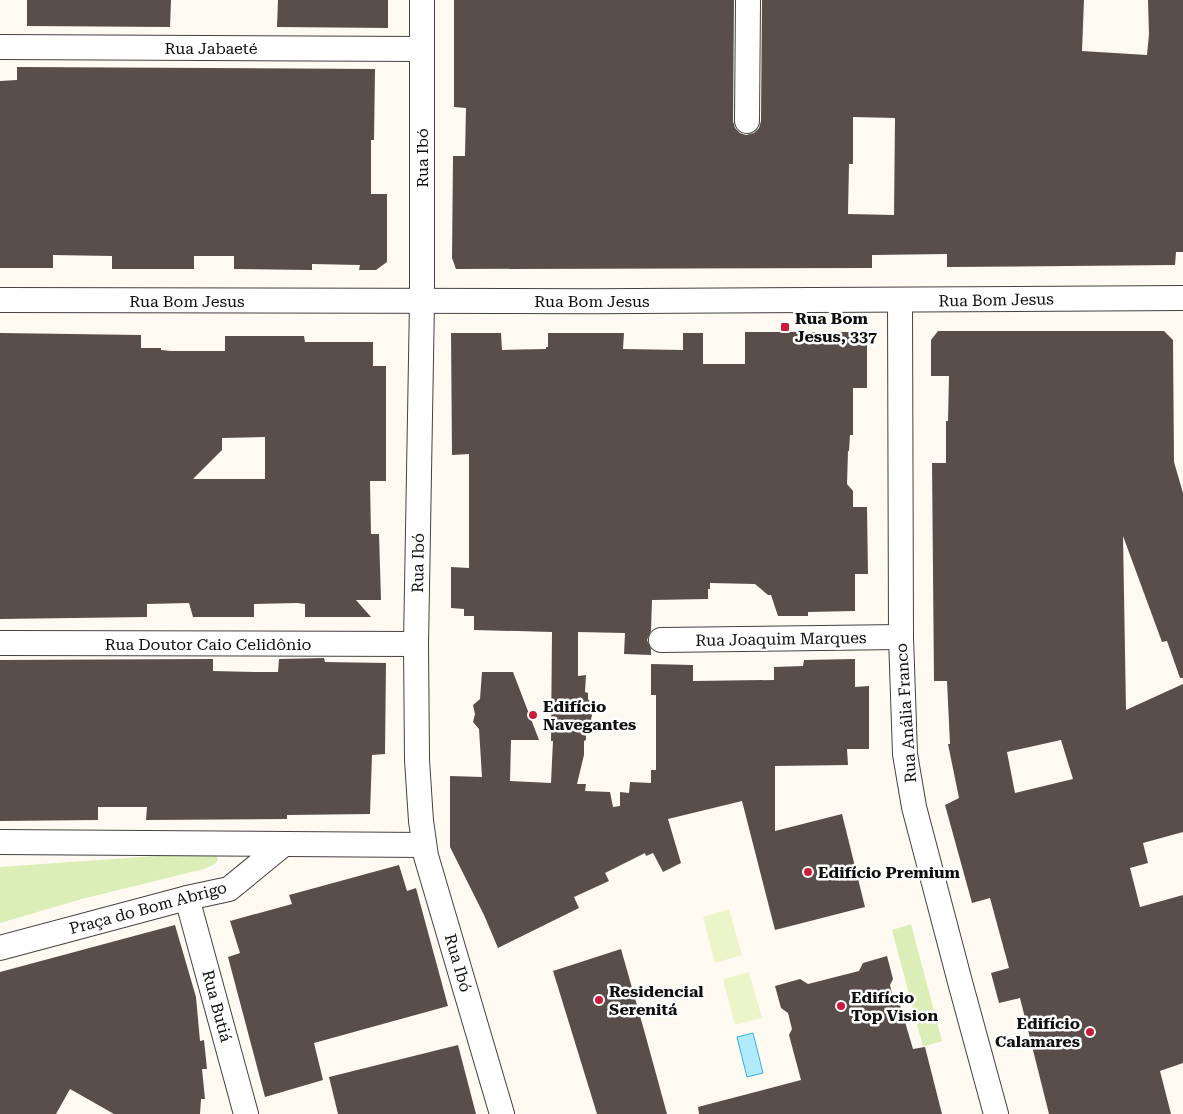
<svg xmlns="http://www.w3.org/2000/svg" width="1183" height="1114" viewBox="0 0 1183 1114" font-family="'Roboto Serif',serif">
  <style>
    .green { fill: #dceeb7 }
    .pitch { fill: #ecf4ca }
    .water { fill: #b1ebfb; stroke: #32b0d9 }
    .building { fill: #594e4a; fill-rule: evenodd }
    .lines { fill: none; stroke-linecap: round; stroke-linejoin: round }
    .street-casing { stroke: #424242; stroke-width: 26 }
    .street { stroke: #fff; stroke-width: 24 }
    .poi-dot { fill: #cc1a3e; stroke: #fff; stroke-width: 2 }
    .labels { text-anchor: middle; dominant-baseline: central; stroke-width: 5; stroke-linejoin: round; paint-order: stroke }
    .street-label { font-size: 16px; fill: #0f0f0f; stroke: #fff }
    .poi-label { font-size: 16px; font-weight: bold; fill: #0f0f0f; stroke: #fff; text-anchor: start }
  </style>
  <rect width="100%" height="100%" fill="#fffaf1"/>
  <g class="green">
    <path d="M 212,852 L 216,854 L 218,860 L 215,864 L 204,869 L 82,899 L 0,923 L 0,867 Z"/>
    <path d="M 911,924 L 942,1041 L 923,1047 L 892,930 Z"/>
  </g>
  <g class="pitch">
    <path d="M 729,909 L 742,955 L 715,963 L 703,917 Z"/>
    <path d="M 749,972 L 762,1018 L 735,1025 L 723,979 Z"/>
  </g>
  <path class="water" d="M 753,1033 L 763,1073 L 747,1077 L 737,1037 Z"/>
  <g class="building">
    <path d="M 27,0 L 171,0 L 170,27 L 27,26 Z"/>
    <path d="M 278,0 L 388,0 L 388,28 L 277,27 Z"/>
    <path d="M 454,0 L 734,0 L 733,121 L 735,128 L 740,133 L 746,135 L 754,133 L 759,128 L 761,121 L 762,0 L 1084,0 L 1082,51 L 1147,55 L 1149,34 L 1148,0 L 1183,0 L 1183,252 L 1176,252 L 1175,265 L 947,267 L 947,254 L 872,255 L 872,268 L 456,269 L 452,258 L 453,156 L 465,156 L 466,108 L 454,107 ZM 853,117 L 895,118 L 894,215 L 848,214 L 849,164 L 853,164 Z"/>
    <path d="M 17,67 L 375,69 L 374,140 L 371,140 L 371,194 L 387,194 L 387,262 L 376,270 L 359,270 L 360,265 L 312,264 L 312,270 L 234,269 L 234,256 L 194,256 L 194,269 L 112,269 L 112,256 L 53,255 L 53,268 L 0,268 L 0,81 L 17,80 Z"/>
    <path d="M 938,331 L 1164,331 L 1173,340 L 1174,462 L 1183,493 L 1183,678 L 1180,678 L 1167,641 L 1162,642 L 1123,536 L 1126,710 L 1183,684 L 1183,832 L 1143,843 L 1148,863 L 1130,868 L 1140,907 L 1183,895 L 1183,1063 L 1160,1071 L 1171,1114 L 1049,1114 L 1020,998 L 999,1003 L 991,973 L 1009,968 L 990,898 L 972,903 L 945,805 L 959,798 L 948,744 L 950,744 L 947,681 L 934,681 L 932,463 L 946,463 L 946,421 L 948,421 L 949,376 L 931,376 L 931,340 ZM 1061,740 L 1073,779 L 1015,793 L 1007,752 Z"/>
    <path d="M 745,332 L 856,332 L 867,340 L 867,388 L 853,388 L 853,435 L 850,435 L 849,451 L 848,451 L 847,484 L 853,491 L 853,507 L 867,507 L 868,574 L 855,574 L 855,611 L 808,612 L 808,616 L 778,616 L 771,595 L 768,595 L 755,584 L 710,583 L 710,589 L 708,589 L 708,599 L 652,600 L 651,631 L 647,640 L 651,649 L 651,655 L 624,654 L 625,633 L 578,632 L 578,676 L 586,675 L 585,692 L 588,693 L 588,699 L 592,705 L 593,712 L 591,719 L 595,724 L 586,731 L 586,740 L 584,741 L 584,755 L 577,784 L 586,784 L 585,791 L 610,792 L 613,807 L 620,806 L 620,792 L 629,793 L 630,782 L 651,783 L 651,770 L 656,770 L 656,695 L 651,695 L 651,664 L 693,665 L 693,681 L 774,680 L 774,667 L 803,666 L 804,660 L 855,659 L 855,687 L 869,686 L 869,749 L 847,749 L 848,765 L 775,766 L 775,831 L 842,814 L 865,907 L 775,930 L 742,801 L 668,819 L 681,863 L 663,872 L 653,853 L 646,856 L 645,853 L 605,873 L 609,881 L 574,897 L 579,908 L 498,948 L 484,915 L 450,847 L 450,776 L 482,777 L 479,729 L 473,722 L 475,714 L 473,705 L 480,699 L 482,672 L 513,672 L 539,740 L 511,740 L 510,781 L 551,783 L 553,741 L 551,741 L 552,632 L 474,630 L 474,616 L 464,616 L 464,609 L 451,608 L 451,567 L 469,568 L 469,454 L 452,455 L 451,333 L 501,333 L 502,350 L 546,349 L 546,347 L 548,347 L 548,333 L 624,333 L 623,349 L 683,350 L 683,333 L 703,333 L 703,364 L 745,364 Z"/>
    <path d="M 0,333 L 141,335 L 141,348 L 161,348 L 161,350 L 171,351 L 225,351 L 225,336 L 304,336 L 305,342 L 373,342 L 373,366 L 386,366 L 386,481 L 370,481 L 371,534 L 379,534 L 381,600 L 356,600 L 371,617 L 305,617 L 305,604 L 297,603 L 254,604 L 254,617 L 193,617 L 189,603 L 147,604 L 147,617 L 0,619 ZM 265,437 L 265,479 L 193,479 L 222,450 L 222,438 Z"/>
    <path d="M 324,658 L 325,662 L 386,663 L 385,754 L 372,755 L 370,814 L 287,815 L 287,819 L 146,820 L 147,807 L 98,807 L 98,820 L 0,821 L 0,660 L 213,659 L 213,671 L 254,672 L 278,672 L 279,659 Z"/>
    <path d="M 399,865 L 407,891 L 416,888 L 448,1006 L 314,1043 L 323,1080 L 265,1097 L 228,957 L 240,953 L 230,921 L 292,904 L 289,895 Z"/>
    <path d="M 175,925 L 196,997 L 200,1041 L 204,1040 L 207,1069 L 202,1069 L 205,1099 L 201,1099 L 200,1114 L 114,1114 L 70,1089 L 56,1114 L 0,1114 L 0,972 Z"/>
    <path d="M 621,949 L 644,1030 L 667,1114 L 597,1114 L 553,971 Z"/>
    <path d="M 887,956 L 893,979 L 890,985 L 894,1001 L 900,1005 L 913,1049 L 925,1047 L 942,1114 L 699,1114 L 698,1107 L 801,1080 L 789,1035 L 792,1029 L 788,1013 L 781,1008 L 775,986 L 800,979 L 808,984 L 859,971 L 863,963 Z"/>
    <path d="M 458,1045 L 476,1114 L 338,1114 L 329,1077 Z"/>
  </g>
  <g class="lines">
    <defs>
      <g id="street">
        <path d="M 422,0 L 422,302 L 416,644 L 417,760 L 421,821 L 426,856 L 502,1114"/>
        <path d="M 0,47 L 422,49"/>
        <path d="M 747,121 L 748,0"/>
        <path d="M 0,300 C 394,302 789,302 1183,298"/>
        <path d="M 900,301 L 901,637 L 905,754 L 914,807 L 960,982 L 996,1114"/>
        <path d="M 661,640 L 901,637"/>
        <path d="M 0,643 L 416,644"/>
        <path d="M 0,842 L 424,845"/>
        <path d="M 187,898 L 246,1114"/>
        <path d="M 0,948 L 187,898 L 229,889 L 284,844"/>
      </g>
    </defs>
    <use href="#street" class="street-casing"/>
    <use href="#street" class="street"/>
  </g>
  <g class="poi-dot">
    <rect x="780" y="322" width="10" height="10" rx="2.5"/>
    <circle cx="533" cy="715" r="5"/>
    <circle cx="808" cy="872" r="5"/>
    <circle cx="599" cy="1000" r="5"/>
    <circle cx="841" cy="1006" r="5"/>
    <circle cx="1090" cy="1032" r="5"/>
  </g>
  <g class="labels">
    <g class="street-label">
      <text x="211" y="48">Rua Jabaeté</text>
      <text transform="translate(422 158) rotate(-90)">Rua Ibó</text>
      <text transform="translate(996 300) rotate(-1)">Rua Bom Jesus</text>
      <text x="187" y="301">Rua Bom Jesus</text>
      <text x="592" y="301">Rua Bom Jesus</text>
      <text transform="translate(418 563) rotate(-89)">Rua Ibó</text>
      <text transform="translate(781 639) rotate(-1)">Rua Joaquim Marques</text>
      <text x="208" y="644">Rua Doutor Caio Celidônio</text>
      <text transform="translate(906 713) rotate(-94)">Rua Anália Franco</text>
      <text transform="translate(148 908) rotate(-15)">Praça do Bom Abrigo</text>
      <text transform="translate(458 963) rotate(74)">Rua Ibó</text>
      <text transform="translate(217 1006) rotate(75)">Rua Butiá</text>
    </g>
    <g class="poi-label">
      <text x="795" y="318">Rua Bom<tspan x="795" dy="18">Jesus, 337</tspan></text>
      <text x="543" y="706">Edifício<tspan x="543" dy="18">Navegantes</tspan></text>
      <text x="818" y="872">Edifício Premium</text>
      <text x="609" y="991">Residencial<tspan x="609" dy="18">Serenitá</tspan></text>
      <text x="851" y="997">Edifício<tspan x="851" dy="18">Top Vision</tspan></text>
      <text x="1080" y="1023" text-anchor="end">Edifício<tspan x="1080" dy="18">Calamares</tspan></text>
    </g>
  </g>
</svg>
